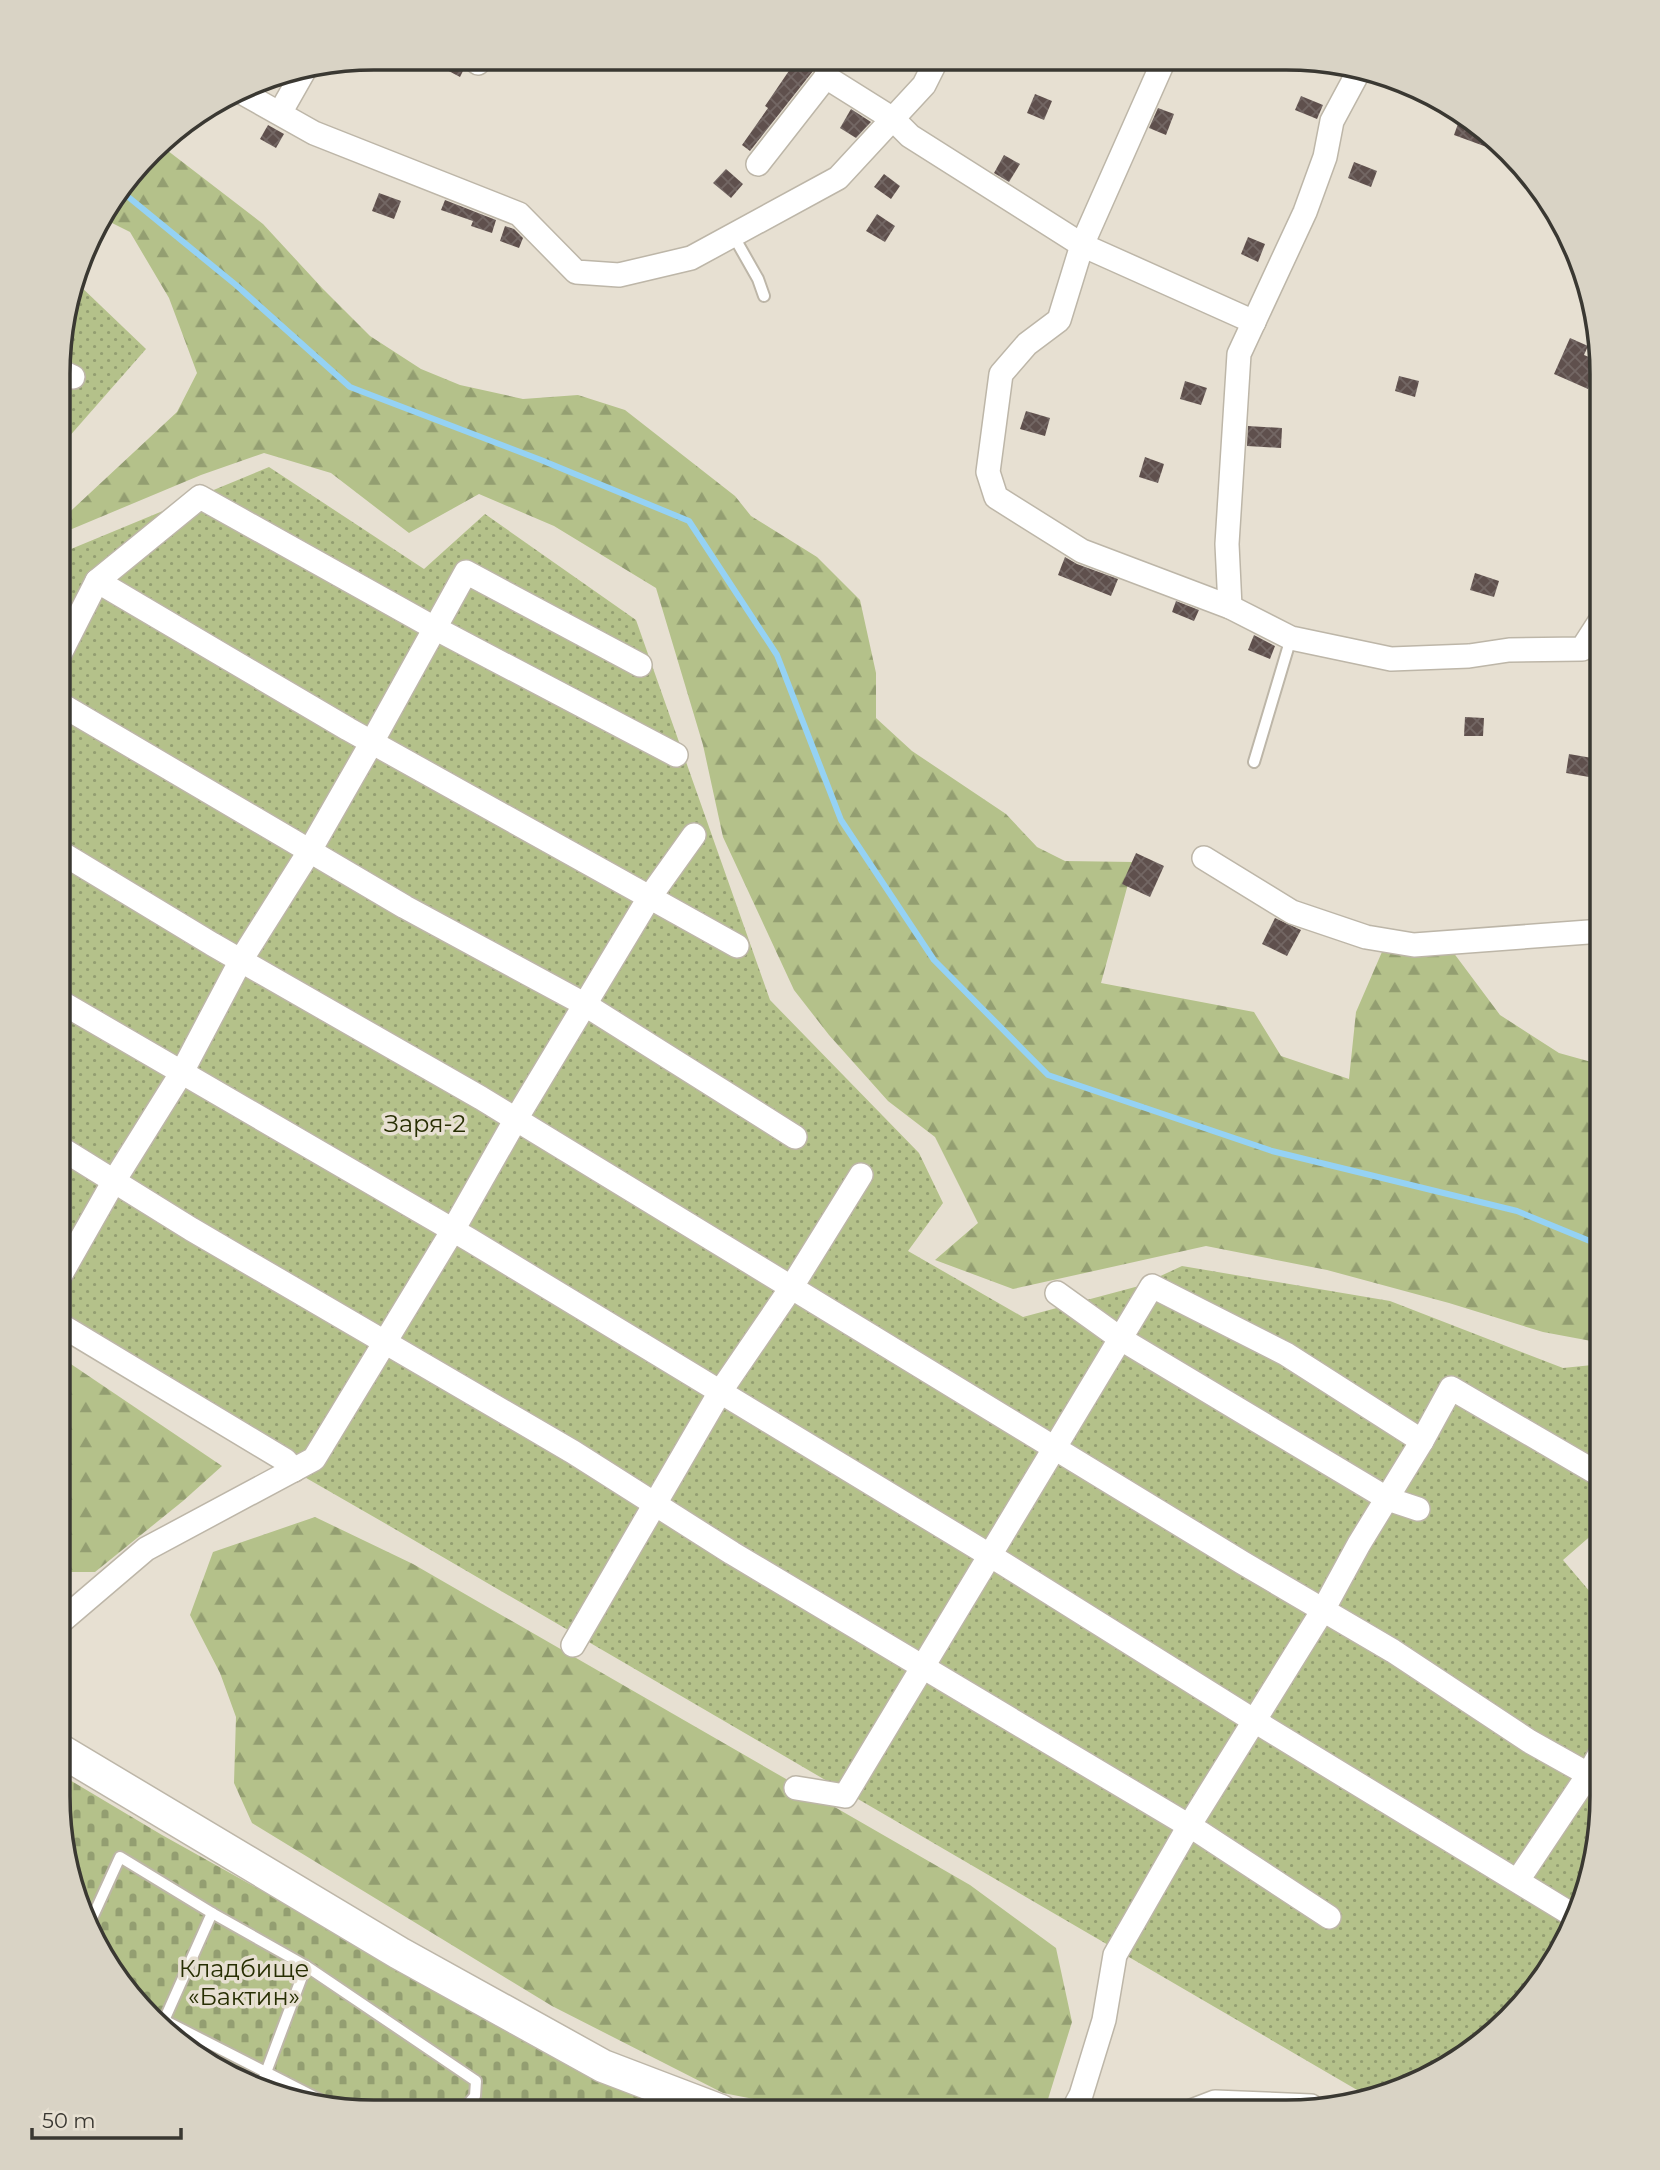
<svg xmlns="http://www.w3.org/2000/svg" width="1660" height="2170" viewBox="0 0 1660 2170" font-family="Montserrat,sans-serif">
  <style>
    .forest { fill: url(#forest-firs) }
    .cemetery { fill: url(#cemetery-stones) }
    .garden { fill: url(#garden-dots) }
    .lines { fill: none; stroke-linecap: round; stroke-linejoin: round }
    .stream { stroke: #95d2f4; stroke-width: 6 }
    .building { fill: url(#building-cross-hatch) }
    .lane-casing { stroke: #bdb6a8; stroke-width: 14 }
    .street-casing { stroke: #bdb6a8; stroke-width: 26 }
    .secondary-casing { stroke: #bdb6a8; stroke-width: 35 }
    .lane { stroke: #fff; stroke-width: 10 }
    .street { stroke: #fff; stroke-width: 23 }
    .secondary { stroke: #fff; stroke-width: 32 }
    .labels { text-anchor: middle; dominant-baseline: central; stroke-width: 7; stroke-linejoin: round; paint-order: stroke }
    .park-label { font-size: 24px; fill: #272e02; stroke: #e7e0d2 }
    .rim { fill: none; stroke: #3a3832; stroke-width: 3.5 }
  </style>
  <defs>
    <pattern id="forest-firs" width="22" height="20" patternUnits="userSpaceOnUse" patternTransform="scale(1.75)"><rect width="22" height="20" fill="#b4c18a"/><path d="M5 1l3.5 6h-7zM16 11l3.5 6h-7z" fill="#939e71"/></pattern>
    <pattern id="cemetery-stones" width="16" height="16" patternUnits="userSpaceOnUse" patternTransform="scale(1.75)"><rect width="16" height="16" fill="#b4c18a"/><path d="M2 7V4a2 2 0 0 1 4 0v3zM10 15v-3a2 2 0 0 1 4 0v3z" fill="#939e71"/></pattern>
    <pattern id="garden-dots" width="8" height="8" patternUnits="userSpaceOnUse" patternTransform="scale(1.75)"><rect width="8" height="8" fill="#b4c18a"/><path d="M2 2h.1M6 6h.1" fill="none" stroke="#939e71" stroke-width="1.8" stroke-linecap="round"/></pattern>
    <pattern id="building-cross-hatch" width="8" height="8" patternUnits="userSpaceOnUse" patternTransform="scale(1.75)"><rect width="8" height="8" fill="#5f504d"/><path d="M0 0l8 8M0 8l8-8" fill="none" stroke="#736764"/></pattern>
  </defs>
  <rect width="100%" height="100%" fill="#e7e0d2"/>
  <g class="forest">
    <path d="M 159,144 L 263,224 L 323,289 L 370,336 L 421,369 L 460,385 L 523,399 L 578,395 L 625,410 L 735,496 L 751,516 L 817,557 L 860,600 L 876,673 L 876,718 L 912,751 L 1006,814 L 1037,847 L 1065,861 L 1134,862 L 1101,983 L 1254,1012 L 1281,1056 L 1349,1079 L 1356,1012 L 1391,931 L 1453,952 L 1500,1015 L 1559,1053 L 1602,1065 L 1602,1343 L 1543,1332 L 1449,1303 L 1327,1270 L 1206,1246 L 1013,1289 L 935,1260 L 978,1223 L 935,1137 L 888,1101 L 829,1035 L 794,990 L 723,837 L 703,745 L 656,588 L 554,526 L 479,494 L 409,533 L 331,473 L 264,453 L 201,475 L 60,534 L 60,521 L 177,412 L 197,373 L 169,298 L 130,232 L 100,217 Z"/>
    <path d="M 59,1356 L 222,1466 L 183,1501 L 95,1572 L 58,1572 Z"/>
    <path d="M 315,1517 L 413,1564 L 970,1885 L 1056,1948 L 1072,2022 L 1044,2112 L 814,2111 L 723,2093 L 552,2006 L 252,1823 L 234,1783 L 236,1717 L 220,1673 L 190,1615 L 213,1552 Z"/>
  </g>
  <path class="cemetery" d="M 58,1773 L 162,1835 L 599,2079 L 674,2111 L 333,2110 L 198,2059 L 137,2005 L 91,1936 L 58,1796 Z"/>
  <g class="garden">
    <path d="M 77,283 L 146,349 L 60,447 L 61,332 Z"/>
    <path d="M 269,467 L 424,569 L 485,514 L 636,620 L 770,1000 L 919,1153 L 943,1203 L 908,1251 L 1023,1317 L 1139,1286 L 1182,1266 L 1390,1301 L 1563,1368 L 1602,1364 L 1602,1526 L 1563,1560 L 1602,1606 L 1602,1817 L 1585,1898 L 1549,1972 L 1495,2033 L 1426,2079 L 1364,2094 L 381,1521 L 59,1336 L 60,552 L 71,549 Z"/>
  </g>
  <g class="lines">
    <path class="stream" d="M 121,191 L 236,285 L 350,387 L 541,460 L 689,521 L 777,655 L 841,820 L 934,960 L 1048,1075 L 1272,1151 L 1517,1211 L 1602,1246"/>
  </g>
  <g class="building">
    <path d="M 424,58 L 458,58 L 464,69 L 460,77 Z"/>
    <path d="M 797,59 L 815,59 L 813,71 L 750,151 L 742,145 L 768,108 L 765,106 Z"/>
    <path d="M 1035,94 L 1052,101 L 1044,120 L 1027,113 Z"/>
    <path d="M 1301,96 L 1323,105 L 1317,119 L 1295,110 Z"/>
    <path d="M 1158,108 L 1174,114 L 1166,135 L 1149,128 Z"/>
    <path d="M 851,109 L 871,122 L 856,138 L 840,128 Z"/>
    <path d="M 1460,118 L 1480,125 L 1503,153 L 1454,135 Z"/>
    <path d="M 268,125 L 284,134 L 276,148 L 260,139 Z"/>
    <path d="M 1004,155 L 1020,164 L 1009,182 L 994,173 Z"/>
    <path d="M 1354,162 L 1377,171 L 1371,187 L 1348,178 Z"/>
    <path d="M 726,169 L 743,184 L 731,198 L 713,183 Z"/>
    <path d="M 884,174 L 900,186 L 891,199 L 874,187 Z"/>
    <path d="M 379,193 L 401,201 L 394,219 L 372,211 Z"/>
    <path d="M 445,200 L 496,220 L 492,233 L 471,226 L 473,221 L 441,210 Z"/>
    <path d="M 877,214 L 895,226 L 885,242 L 866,231 Z"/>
    <path d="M 505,226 L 514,229 L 523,238 L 519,248 L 500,241 Z"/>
    <path d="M 1248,237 L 1265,244 L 1258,262 L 1241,254 Z"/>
    <path d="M 1570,338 L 1588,346 L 1584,355 L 1599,361 L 1588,389 L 1554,374 Z"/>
    <path d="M 1399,376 L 1419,381 L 1415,397 L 1395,391 Z"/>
    <path d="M 1185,381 L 1207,388 L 1201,405 L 1180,399 Z"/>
    <path d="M 1026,411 L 1050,418 L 1045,436 L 1020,429 Z"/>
    <path d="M 1248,426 L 1282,428 L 1281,448 L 1247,446 Z"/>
    <path d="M 1145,457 L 1164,464 L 1158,483 L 1139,477 Z"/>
    <path d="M 1065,557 L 1077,564 L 1118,579 L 1111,596 L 1058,575 Z"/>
    <path d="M 1475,573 L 1499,581 L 1494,597 L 1470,590 Z"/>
    <path d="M 1176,601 L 1199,610 L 1194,621 L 1172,612 Z"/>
    <path d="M 1254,635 L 1275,646 L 1270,659 L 1248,650 Z"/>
    <path d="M 1465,717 L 1484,718 L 1483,736 L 1464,736 Z"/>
    <path d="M 1569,754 L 1592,758 L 1589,777 L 1566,773 Z"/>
    <path d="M 1136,853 L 1164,866 L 1150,897 L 1122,884 Z"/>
    <path d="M 1275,918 L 1301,930 L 1287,956 L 1262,944 Z"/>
  </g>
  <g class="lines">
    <defs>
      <g id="lane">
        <path d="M 733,235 L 758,279 L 764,296"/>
        <path d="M 1254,762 L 1291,638"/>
        <path d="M 88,1927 L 120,1857 L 212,1913 L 306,1966 L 476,2081 L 475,2096 L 463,2110"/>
        <path d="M 140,2008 L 340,2110"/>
        <path d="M 162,2025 L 212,1913"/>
        <path d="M 262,2083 L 306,1966"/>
      </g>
      <g id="street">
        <path d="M 472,58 L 478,63"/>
        <path d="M 829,59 L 826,77 L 893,119 L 910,136 L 1082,245 L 1254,322"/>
        <path d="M 1164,60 L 1082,245 L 1059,320 L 1027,344 L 1001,374 L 988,472 L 996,497 L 1082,551 L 1230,607 L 1291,638 L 1391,659 L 1469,656 L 1509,650 L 1582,649 L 1602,618"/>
        <path d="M 241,92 L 314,133 L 519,214 L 576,272 L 619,275 L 691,258 L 838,178 L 924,85 L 937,59"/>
        <path d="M 280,113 L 305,69"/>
        <path d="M 758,164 L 826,77"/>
        <path d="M 60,371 L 73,377"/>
        <path d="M 97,581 L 348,729 L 737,946"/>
        <path d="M 1230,607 L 1227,544 L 1239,354 L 1305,212 L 1325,157 L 1332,121 L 1360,69"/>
        <path d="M 60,654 L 97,581 L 200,497 L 429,625 L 676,755"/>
        <path d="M 60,704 L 405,907 L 584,1004 L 795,1137"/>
        <path d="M 60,852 L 212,944 L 481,1098 L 1243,1563 L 1393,1651 L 1529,1741 L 1602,1782"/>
        <path d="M 1204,858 L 1292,912 L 1366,937 L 1414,945 L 1602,931"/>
        <path d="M 59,1001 L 470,1240 L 1004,1564 L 1253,1720 L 1576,1917"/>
        <path d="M 59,1147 L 191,1229 L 573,1452 L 732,1553 L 1201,1833 L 1329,1917"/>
        <path d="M 59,1278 L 114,1181 L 182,1072 L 241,960 L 309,852 L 372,742 L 466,572 L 640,665"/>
        <path d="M 1057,1293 L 1121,1339 L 1388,1499 L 1418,1509"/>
        <path d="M 59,1324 L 285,1460 L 294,1470"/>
        <path d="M 58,1624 L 146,1549 L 314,1459 L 453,1230 L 516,1119 L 649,898 L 694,835"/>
        <path d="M 573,1645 L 720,1392 L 791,1288 L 861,1175"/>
        <path d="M 796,1788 L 845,1796 L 1152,1286 L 1286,1354 L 1422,1441"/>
        <path d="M 1518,1880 L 1588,1775 L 1602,1750"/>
        <path d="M 1072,2112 L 1081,2095 L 1104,2020 L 1115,1955 L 1189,1826 L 1323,1610 L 1359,1544 L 1422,1441 L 1451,1388 L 1602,1476"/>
        <path d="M 1189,2112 L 1215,2102 L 1311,2106"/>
      </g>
      <path id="secondary" d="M 58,1749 L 399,1953 L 603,2066 L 721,2111"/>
    </defs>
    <use href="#lane" class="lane-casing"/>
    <use href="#street" class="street-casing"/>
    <use href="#secondary" class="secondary-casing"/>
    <use href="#lane" class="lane"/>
    <use href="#street" class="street"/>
    <use href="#secondary" class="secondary"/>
  </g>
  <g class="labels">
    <g class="park-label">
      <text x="425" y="1123">Заря-2</text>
      <text x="244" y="1968">Кладбище<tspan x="244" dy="28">«Бактин»</tspan></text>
    </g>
  </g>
  <path d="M0 0H1660V2170H0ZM374 70H1286A304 304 0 0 1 1590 374V1796A304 304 0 0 1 1286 2100H374A304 304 0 0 1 70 1796V374A304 304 0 0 1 374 70Z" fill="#d9d3c5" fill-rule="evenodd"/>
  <path class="rim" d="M374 70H1286A304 304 0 0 1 1590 374V1796A304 304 0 0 1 1286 2100H374A304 304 0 0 1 70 1796V374A304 304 0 0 1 374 70Z"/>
  <path d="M32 2128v10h149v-10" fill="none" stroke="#3a3832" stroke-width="3.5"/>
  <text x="42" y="2128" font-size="21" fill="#3a3832" stroke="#e7e0d2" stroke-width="5" paint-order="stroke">50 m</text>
</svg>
